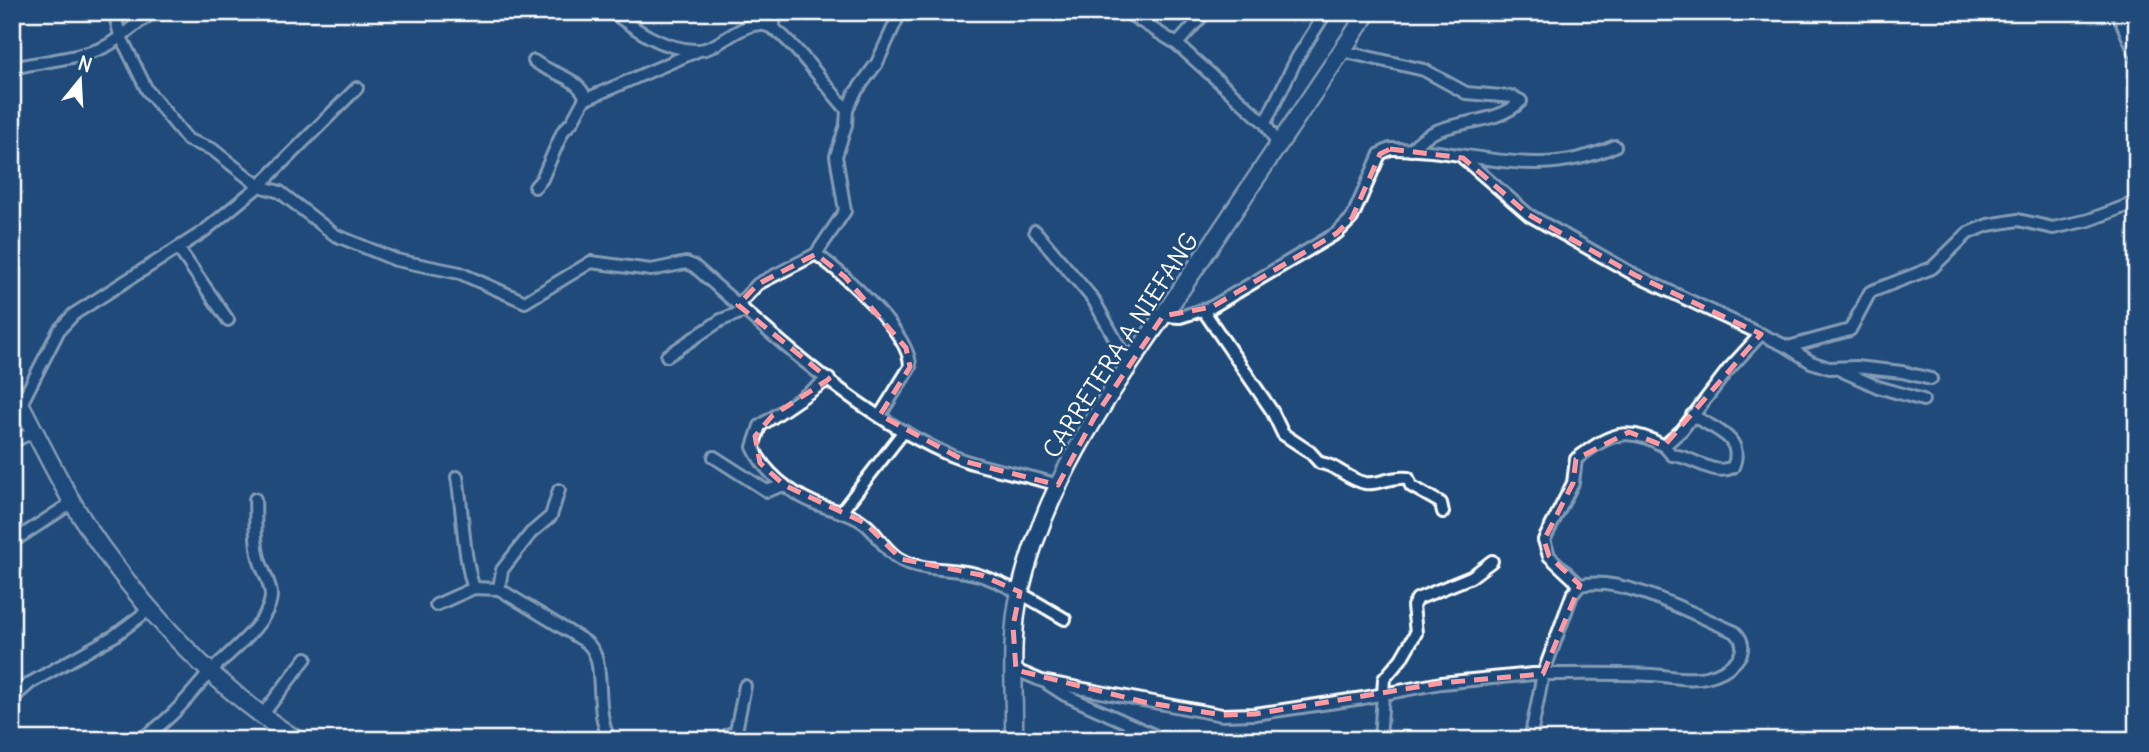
<svg xmlns="http://www.w3.org/2000/svg" width="2149" height="752" viewBox="0 0 2149 752" font-family="Delius,sans-serif">
  <style>
    .lines { fill: none; stroke-linecap: round; stroke-linejoin: round }
    .minor-casing { stroke: #fff; stroke-width: 16 }
    .primary-casing { stroke: #fff; stroke-width: 21 }
    .minor { stroke: #1f4a7a; stroke-width: 10 }
    .primary { stroke: #1f4a7a; stroke-width: 16 }
    .marked { fill: none; stroke: #ff9aa2; stroke-width: 5; stroke-dasharray: 14 9; stroke-linejoin: round }
    .labels { text-anchor: middle; dominant-baseline: central; stroke-width: 5; stroke-linejoin: round; paint-order: stroke }
    .street-label { font-size: 24px; fill: #fff; stroke: #1f4a7a }
  </style>
  <rect width="100%" height="100%" fill="#1f4a7a"/>
  <filter id="ink" filterUnits="userSpaceOnUse"><feTurbulence type="fractalNoise" baseFrequency=".0143" numOctaves="2"/><feDisplacementMap in="SourceGraphic" scale="14" xChannelSelector="R" yChannelSelector="G"/><feConvolveMatrix kernelMatrix="1 2 1 2 8 2 1 2 1" color-interpolation-filters="sRGB"/></filter>
  <g filter="url(#ink)">
    <g class="lines">
      <defs>
        <g id="minor">
          <path d="M 114,12 L 120,35 L 147,90 L 188,140 L 212,149 L 259,186 L 280,192 L 335,235 L 396,260 L 460,273 L 525,302 L 591,262 L 651,270 L 686,263 L 694,266 C 769,332 854,412 945,453 C 981,469 1021,473 1058,485"/>
          <path d="M 612,12 C 638,31 661,48 694,50 C 721,53 745,11 774,29 C 793,41 830,91 847,110 L 846,125 L 836,156 L 845,211 L 816,254 L 758,284 L 738,305"/>
          <path d="M 1126,12 L 1177,44 L 1265,123 L 1278,145"/>
          <path d="M 2117,12 L 2137,57"/>
          <path d="M 773,29 L 776,12"/>
          <path d="M 1177,44 L 1206,12"/>
          <path d="M 1342,51 L 1424,70 L 1466,93 L 1513,97 L 1521,101 C 1492,130 1439,114 1411,150"/>
          <path d="M 534,61 C 552,75 576,75 586,98"/>
          <path d="M 12,68 C 38,62 90,57 110,44 C 126,34 136,22 155,12"/>
          <path d="M 847,110 L 855,93 L 877,63 L 899,15"/>
          <path d="M 1265,123 L 1297,58 L 1326,12"/>
          <path d="M 1463,158 L 1529,215 L 1635,275 L 1788,347 L 1811,362 L 1829,368 L 1856,367 L 1902,372 L 1931,379"/>
          <path d="M 535,187 L 542,179 L 563,131 L 572,122 L 584,100 L 697,51"/>
          <path d="M 1035,231 L 1093,299 L 1129,364"/>
          <path d="M 178,248 L 228,320"/>
          <path d="M 816,254 C 842,273 911,333 910,367 L 880,415"/>
          <path d="M 1203,310 L 1272,411 L 1283,434 L 1310,452 L 1320,463 C 1335,464 1348,480 1365,483 C 1381,485 1388,476 1408,478 L 1411,486 L 1441,503 L 1443,512"/>
          <path d="M 1163,316 L 1180,317 L 1212,307 L 1337,233 L 1352,218 L 1380,154 L 1390,149 C 1472,148 1532,183 1615,146"/>
          <path d="M 1788,347 L 1850,330 L 1870,292 L 1932,268 L 1968,233 L 1988,225 L 2018,220 L 2053,228 L 2089,220 L 2137,202"/>
          <path d="M 667,356 L 721,320 L 745,311"/>
          <path d="M 1840,370 L 1878,387 L 1923,400"/>
          <path d="M 829,379 L 760,426 L 753,447 C 764,472 789,492 814,503 C 830,510 850,512 864,523 C 878,533 884,551 901,560 C 925,572 954,567 979,575 C 1010,585 1037,603 1065,619"/>
          <path d="M 21,404 L 59,330 L 74,314 L 203,232 L 259,186 L 357,88"/>
          <path d="M 12,442 L 33,432"/>
          <path d="M 1664,446 L 1672,455 C 1693,456 1713,477 1733,467 C 1746,436 1711,428 1692,415"/>
          <path d="M 714,457 L 767,491 L 784,485"/>
          <path d="M 457,477 C 463,510 463,559 474,588"/>
          <path d="M 841,512 L 904,431"/>
          <path d="M 12,542 L 73,502"/>
          <path d="M 1580,585 L 1549,556 L 1544,540 L 1573,483 L 1576,459 C 1608,435 1626,424 1664,446 L 1682,430 L 1727,371 L 1761,334"/>
          <path d="M 499,589 L 502,570 L 531,533 L 551,516 L 559,490"/>
          <path d="M 436,605 L 474,588 L 499,589 L 586,642 C 609,660 592,708 610,740"/>
          <path d="M 1016,670 L 1042,681 L 1222,715 L 1255,714 L 1363,698 L 1441,683 L 1533,674 L 1543,674 C 1579,674 1616,673 1652,675 C 1669,676 1688,681 1706,677 C 1727,673 1756,652 1735,632 C 1694,615 1624,575 1580,585 L 1572,595 L 1543,674 L 1530,740"/>
          <path d="M 1048,684 L 1065,695 L 1165,740"/>
          <path d="M 12,699 L 30,683 L 114,636 L 150,609"/>
          <path d="M 263,714 L 306,658"/>
          <path d="M 139,740 C 169,722 187,699 209,673 C 226,655 272,622 271,594 C 270,581 262,570 259,558 C 254,540 256,517 255,499"/>
          <path d="M 718,740 L 736,731 L 745,686"/>
          <path d="M 1380,740 L 1384,679 L 1401,659 L 1416,633 L 1413,606 L 1417,599 L 1471,577 L 1492,561"/>
        </g>
        <g id="primary">
          <path d="M 12,388 C 43,446 70,507 110,559 C 161,628 225,693 297,740"/>
          <path d="M 1014,740 C 1015,691 1009,639 1020,592 C 1047,475 1118,382 1184,285 C 1245,194 1307,103 1368,12"/>
        </g>
      </defs>
      <use href="#minor" class="minor-casing"/>
      <use href="#primary" class="primary-casing"/>
      <use href="#minor" class="minor"/>
      <use href="#primary" class="primary"/>
    </g>
  </g>
  <path d="M0 0H2149V752H0ZM 1390,149 L 1463,158 L 1529,215 L 1635,275 L 1761,334 L 1664,446 L 1629,432 L 1576,459 L 1573,483 L 1544,540 L 1549,556 L 1580,585 L 1543,674 L 1441,683 L 1255,714 L 1222,715 L 1144,702 L 1016,670 L 1013,626 L 1020,592 L 981,575 L 901,559 L 865,523 L 784,485 L 760,463 L 755,436 L 772,416 L 829,379 L 738,305 L 758,284 L 816,254 L 845,277 L 906,348 L 910,367 L 880,415 L 967,462 L 1058,485 L 1094,418 L 1163,316 L 1212,307 L 1337,233 L 1352,218 L 1380,154 Z" fill="#1f4a7a" fill-opacity=".55" fill-rule="evenodd"/>
  <path class="marked" d="M 1390,149 L 1463,158 L 1529,215 L 1635,275 L 1761,334 L 1664,446 L 1629,432 L 1576,459 L 1573,483 L 1544,540 L 1549,556 L 1580,585 L 1543,674 L 1441,683 L 1255,714 L 1222,715 L 1144,702 L 1016,670 L 1013,626 L 1020,592 L 981,575 L 901,559 L 865,523 L 784,485 L 760,463 L 755,436 L 772,416 L 829,379 L 738,305 L 758,284 L 816,254 L 845,277 L 906,348 L 910,367 L 880,415 L 967,462 L 1058,485 L 1094,418 L 1163,316 L 1212,307 L 1337,233 L 1352,218 L 1380,154 Z"/>
  <g class="labels">
    <g class="street-label">
      <text transform="translate(1120 345) rotate(-57)">CARRETERA A NIEFANG</text>
    </g>
  </g>
  <rect width="2149" height="752" fill="none" stroke="#1f4a7a" stroke-width="42"/>
  <rect x="21" y="21" width="2107" height="710" fill="none" stroke="#fff" stroke-width="2.5" filter="url(#ink)"/>
  <g transform="translate(80 80) rotate(18)" stroke="#1f4a7a" stroke-width="5" paint-order="stroke">
  <path d="M0-5L12 26L0 18L-12 26Z" fill="#ffffff"/>
  <text y="-10" font-size="19" font-weight="bold" text-anchor="middle" fill="#ffffff">N</text>
  </g>
</svg>
